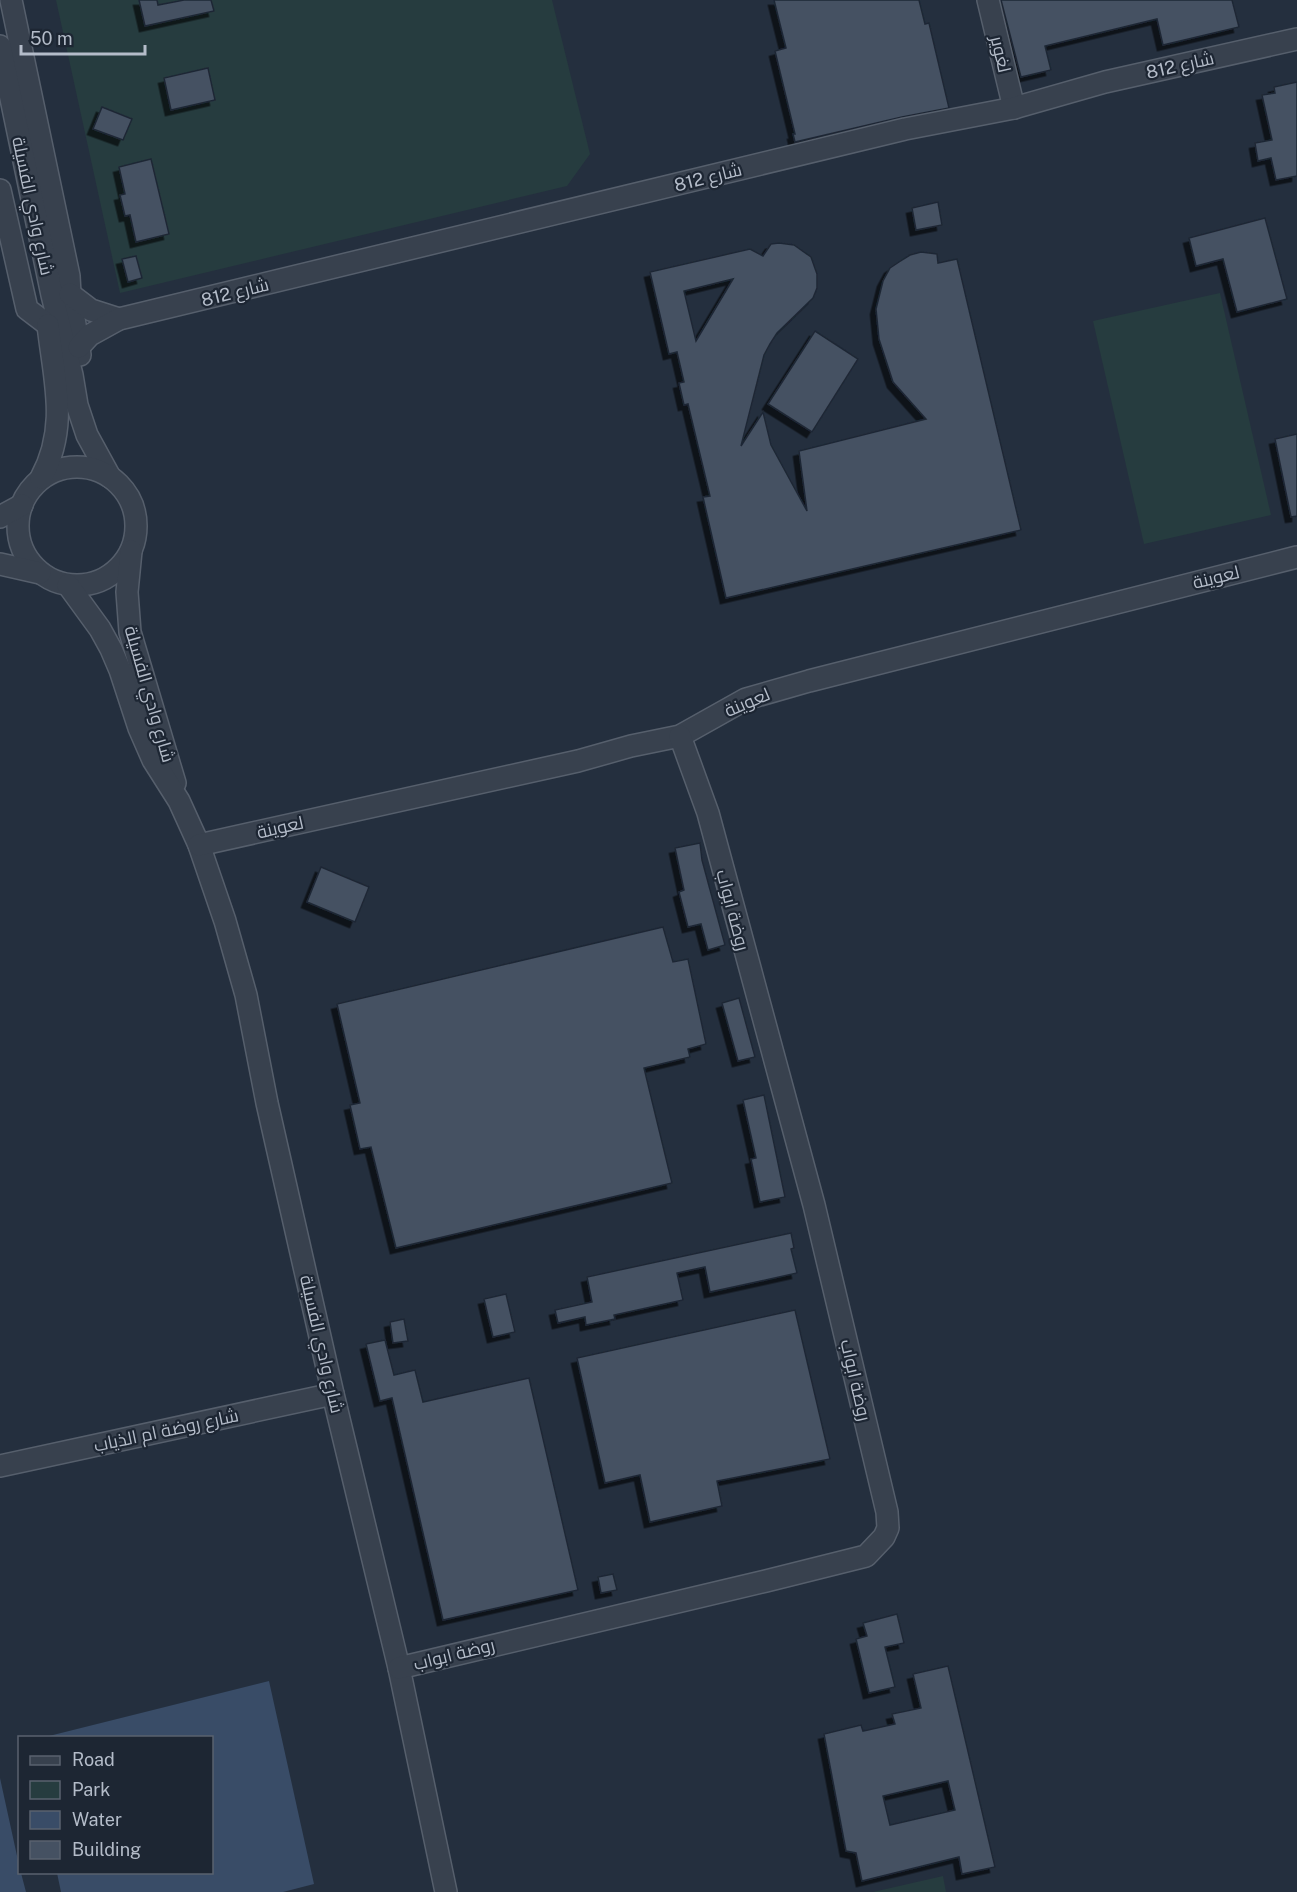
<svg xmlns="http://www.w3.org/2000/svg" width="1297" height="1892" viewBox="0 0 1297 1892" font-family="'Public Sans',Cairo,sans-serif">
  <style>
    .green { fill: #263c3f }
    .water { fill: #394c67 }
    .building { fill: #455162; stroke: #1f2835; stroke-width: 1.5; fill-rule: evenodd; filter: url(#shadow) }
    .lines { fill: none; stroke-linecap: round; stroke-linejoin: round }
    .minor-casing { stroke: #565f6c; stroke-width: 24 }
    .minor { stroke: #38414e; stroke-width: 21 }
    .labels { text-anchor: middle; dominant-baseline: central; stroke-width: 4.5; stroke-linejoin: round; paint-order: stroke }
    .street-label { font-size: 18px; fill: #b4bcc9; stroke: #1d2633 }
  </style>
  <defs>
    <filter id="shadow"><feDropShadow dx="-5.5" dy="5.5" stdDeviation="0" flood-color="#0009"/></filter>
  </defs>
  <rect width="100%" height="100%" fill="#242f3e"/>
  <g class="green">
    <path d="M 56,0 L 552,0 L 590,154 L 567,186 L 120,293 Z"/>
    <path d="M 1220,293 L 1271,515 L 1144,544 L 1093,321 Z"/>
    <path d="M 943,1876 L 946,1892 L 873,1892 Z"/>
  </g>
  <g class="water">
    <path d="M 269,1681 L 314,1884 L 283,1892 L 61,1892 L 57,1873 L 212,1872 L 212,1738 L 45,1737 Z"/>
    <path d="M 0,1778 L 19,1865 L 20,1872 L 21,1873 L 26,1892 L 0,1892 Z"/>
  </g>
  <g class="building">
    <path d="M 139,0 L 157,0 L 158,5 L 184,0 L 211,0 L 214,11 L 145,26 Z"/>
    <path d="M 774,0 L 919,0 L 925,24 L 929,23 L 949,108 L 902,117 L 795,142 L 793,134 L 795,134 L 775,51 L 786,48 Z"/>
    <path d="M 1001,0 L 1232,0 L 1239,27 L 1163,45 L 1157,19 L 1045,46 L 1051,70 L 1021,77 Z"/>
    <path d="M 208,68 L 215,100 L 171,110 L 164,78 Z"/>
    <path d="M 1297,82 L 1297,176 L 1276,180 L 1271,158 L 1258,161 L 1255,143 L 1272,140 L 1262,95 L 1275,93 L 1274,87 Z"/>
    <path d="M 102,107 L 132,119 L 123,140 L 93,129 Z"/>
    <path d="M 151,159 L 169,234 L 136,242 L 130,215 L 125,216 L 120,195 L 125,194 L 119,167 Z"/>
    <path d="M 938,202 L 942,225 L 916,230 L 912,208 Z"/>
    <path d="M 1265,218 L 1287,299 L 1237,312 L 1223,259 L 1196,266 L 1189,238 Z"/>
    <path d="M 779,243 L 794,245 L 811,257 L 817,274 L 817,288 L 813,298 L 777,333 L 770,344 L 764,355 L 741,446 L 763,412 L 771,445 L 807,511 L 799,451 L 926,419 L 893,382 L 879,339 L 876,309 L 883,281 L 890,268 L 899,262 L 910,255 L 921,252 L 937,254 L 938,263 L 957,259 L 1021,530 L 726,598 L 703,497 L 710,496 L 688,404 L 684,405 L 679,383 L 684,382 L 677,352 L 669,354 L 650,272 L 750,249 L 763,256 L 771,244 ZM 733,279 L 696,341 L 684,291 Z"/>
    <path d="M 136,256 L 142,278 L 128,282 L 122,259 Z"/>
    <path d="M 815,331 L 858,359 L 812,432 L 768,404 Z"/>
    <path d="M 1297,434 L 1297,516 L 1291,517 L 1275,439 Z"/>
    <path d="M 700,843 L 702,860 L 725,945 L 708,950 L 701,924 L 688,927 L 679,892 L 684,890 L 675,848 Z"/>
    <path d="M 321,867 L 369,887 L 355,922 L 307,902 Z"/>
    <path d="M 663,927 L 673,962 L 688,959 L 706,1044 L 688,1049 L 690,1057 L 644,1068 L 672,1183 L 396,1248 L 371,1147 L 360,1149 L 350,1105 L 360,1103 L 337,1004 Z"/>
    <path d="M 739,998 L 755,1057 L 738,1061 L 722,1003 Z"/>
    <path d="M 764,1095 L 785,1197 L 760,1202 L 751,1159 L 756,1158 L 743,1100 Z"/>
    <path d="M 791,1233 L 794,1248 L 791,1249 L 797,1273 L 710,1292 L 705,1267 L 677,1273 L 683,1300 L 614,1315 L 615,1319 L 586,1325 L 585,1317 L 558,1323 L 555,1310 L 592,1302 L 587,1277 Z"/>
    <path d="M 506,1294 L 515,1332 L 493,1337 L 484,1299 Z"/>
    <path d="M 795,1310 L 830,1459 L 717,1481 L 722,1506 L 650,1522 L 640,1475 L 605,1483 L 577,1358 Z"/>
    <path d="M 404,1319 L 408,1341 L 393,1343 L 390,1322 Z"/>
    <path d="M 385,1340 L 394,1375 L 415,1370 L 423,1402 L 529,1378 L 578,1590 L 443,1620 L 392,1398 L 380,1401 L 366,1344 Z"/>
    <path d="M 613,1574 L 617,1590 L 601,1593 L 598,1577 Z"/>
    <path d="M 897,1614 L 904,1643 L 885,1647 L 895,1687 L 869,1693 L 856,1639 L 867,1636 L 863,1623 Z"/>
    <path d="M 948,1666 L 995,1867 L 962,1874 L 959,1857 L 862,1881 L 856,1853 L 846,1851 L 824,1734 L 861,1725 L 863,1731 L 895,1724 L 892,1714 L 921,1708 L 913,1674 ZM 948,1781 L 955,1810 L 890,1825 L 883,1796 Z"/>
  </g>
  <g class="lines">
    <defs>
      <g id="minor">
        <path d="M 11,0 L 69,276 L 70,294 L 80,355"/>
        <path d="M 988,0 L 1014,108"/>
        <path d="M 0,46 L 52,295 L 72,375 L 77,405 L 87,435 L 110,477"/>
        <path d="M 0,190 L 27,309 L 48,325"/>
        <path d="M 70,294 L 91,310 L 119,319"/>
        <path d="M 79,347 L 90,335 L 119,319 L 905,129 L 1014,108 L 1105,82 L 1297,39"/>
        <circle cx="77" cy="526" r="59"/>
        <path d="M 41,478 C 69,426 54,380 48,325"/>
        <path d="M 0,517 L 22,505"/>
        <path d="M 131,551 L 127,592 L 130,632 L 175,783"/>
        <path d="M 0,564 L 40,573"/>
        <path d="M 68,585 L 100,629 L 111,649 L 120,670 L 139,728 L 153,760 L 179,801 L 199,845 L 225,921 L 246,995 L 267,1103 L 333,1394 L 399,1668 L 446,1892"/>
        <path d="M 199,845 L 578,761 L 631,746 L 680,736 L 746,699 L 809,681 L 1297,557"/>
        <path d="M 0,1466 L 333,1394"/>
        <path d="M 399,1668 L 766,1581 L 866,1556 L 884,1537 L 888,1528 L 887,1512 L 814,1205 L 708,813 L 680,736"/>
      </g>
    </defs>
    <use href="#minor" class="minor-casing"/>
    <use href="#minor" class="minor"/>
  </g>
  <g class="labels">
    <g class="street-label">
      <text transform="translate(1001 54) rotate(77)">لغوير</text>
      <text transform="translate(1180 65) rotate(-13)">شارع 812</text>
      <text transform="translate(708 177) rotate(-14)">شارع 812</text>
      <text transform="translate(33 206) rotate(78)">شارع وادي الفسيلة</text>
      <text transform="translate(235 292) rotate(-14)">شارع 812</text>
      <text transform="translate(1216 577) rotate(-14)">لعوينة</text>
      <text transform="translate(150 694) rotate(74)">شارع وادي الفسيلة</text>
      <text transform="translate(747 702) rotate(-23)">لعوينة</text>
      <text transform="translate(280 827) rotate(-13)">لعوينة</text>
      <text transform="translate(733 910) rotate(75)">روضة ابواب</text>
      <text transform="translate(322 1344) rotate(77)">شارع وادي الفسيلة</text>
      <text transform="translate(856 1380) rotate(77)">روضة ابواب</text>
      <text transform="translate(166 1430) rotate(-12)">شارع روضة ام الذياب</text>
      <text transform="translate(454 1654) rotate(-14)">روضة ابواب</text>
    </g>
  </g>
  <rect x="18" y="1736" width="195" height="138" fill="#1d2633" stroke="#59626f" stroke-width="1.5"/>
  <rect x="30" y="1756" width="30" height="9" fill="#38414e" stroke="#59626f" stroke-width="1.5"/>
  <text x="72" y="1766" font-size="18" fill="#b4bcc9">Road</text>
  <rect x="30" y="1781" width="30" height="18" fill="#263c3f" stroke="#59626f" stroke-width="1.5"/>
  <text x="72" y="1796" font-size="18" fill="#b4bcc9">Park</text>
  <rect x="30" y="1811" width="30" height="18" fill="#394c67" stroke="#59626f" stroke-width="1.5"/>
  <text x="72" y="1826" font-size="18" fill="#b4bcc9">Water</text>
  <rect x="30" y="1841" width="30" height="18" fill="#455162" stroke="#59626f" stroke-width="1.5"/>
  <text x="72" y="1856" font-size="18" fill="#b4bcc9">Building</text>
  <path d="M21 45v9h124v-9" fill="none" stroke="#b4bcc9" stroke-width="3"/>
  <text x="30" y="45" font-size="18" fill="#b4bcc9" stroke="#1d2633" stroke-width="4.5" paint-order="stroke">50 m</text>
</svg>
